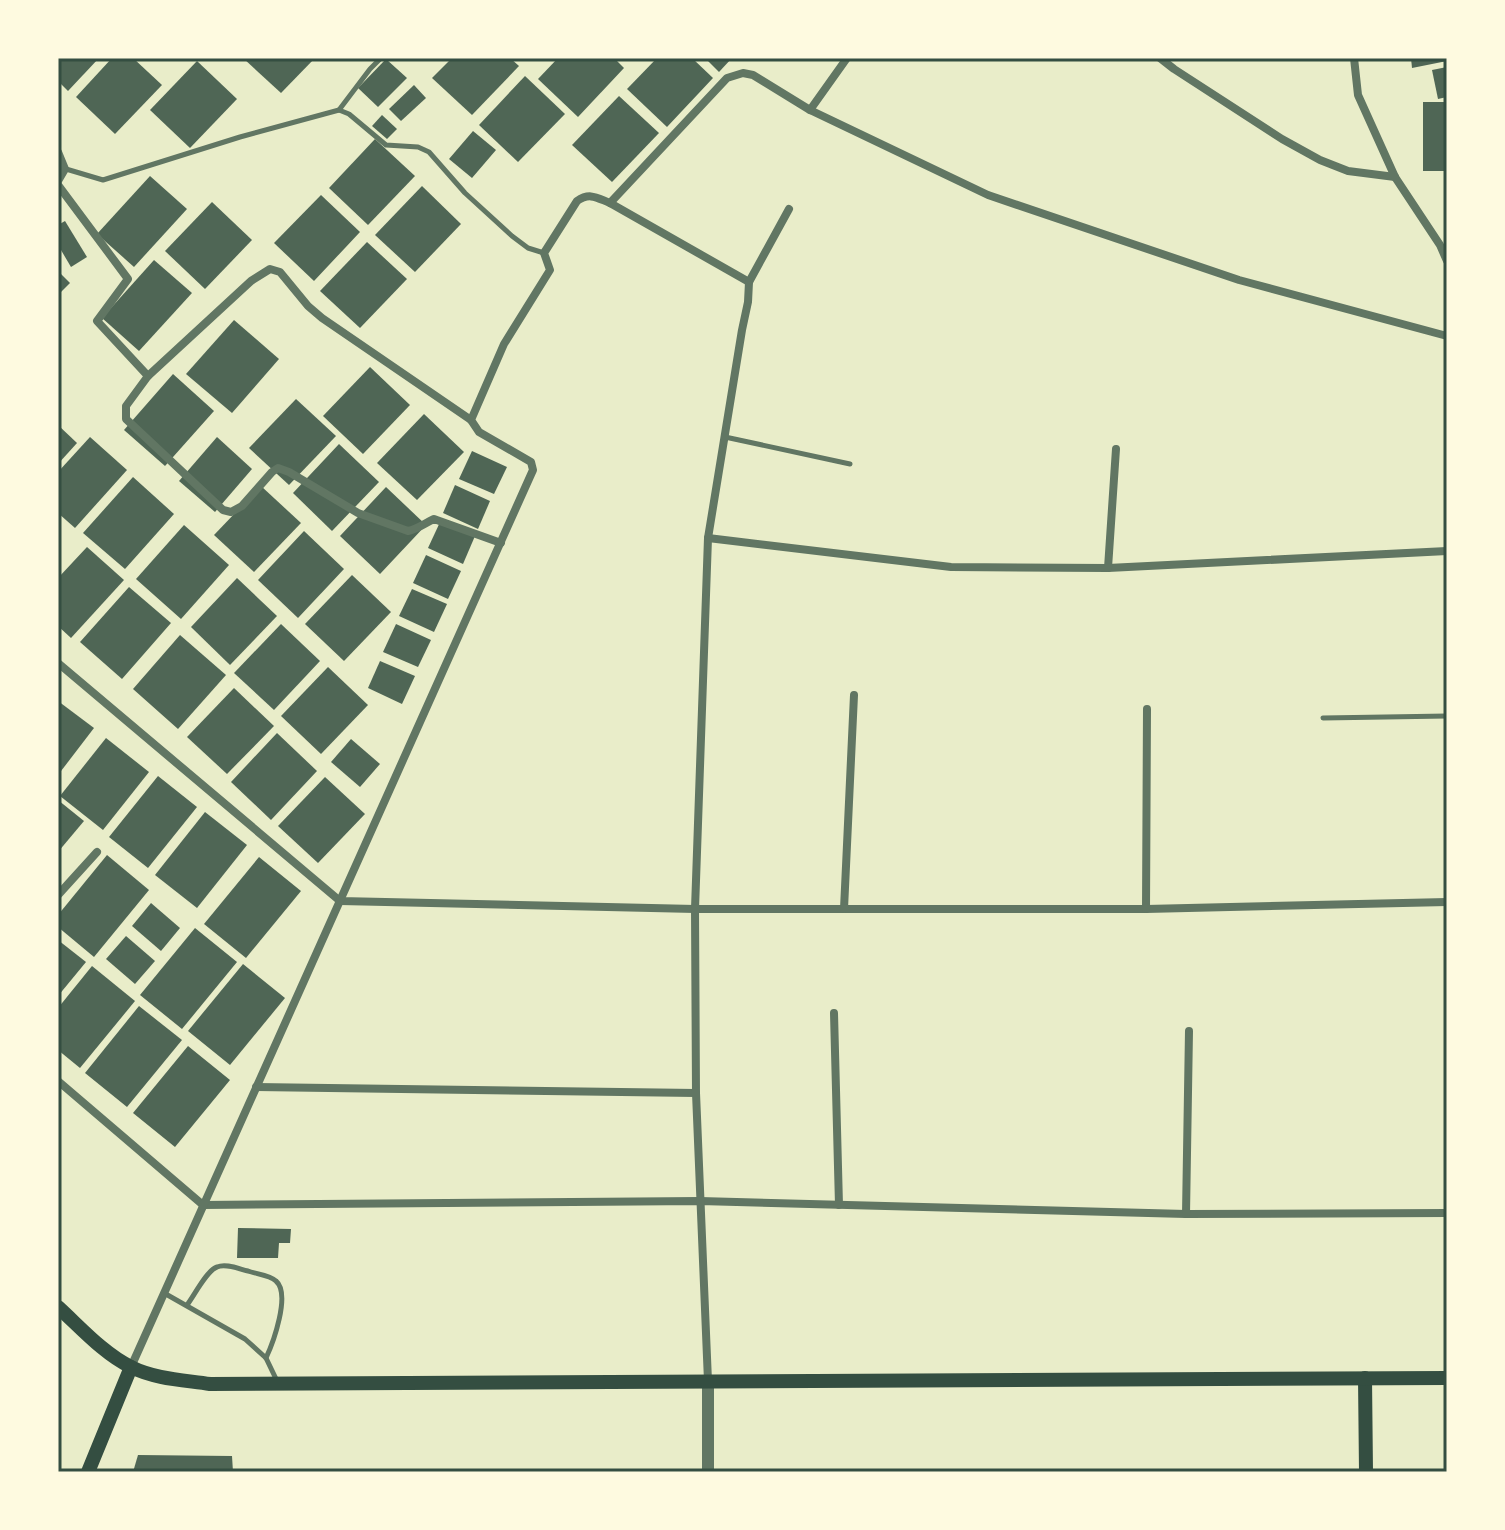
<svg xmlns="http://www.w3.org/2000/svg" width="1505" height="1530" viewBox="0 0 1505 1530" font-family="'Noto Serif',serif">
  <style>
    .building { fill: #4f6655 }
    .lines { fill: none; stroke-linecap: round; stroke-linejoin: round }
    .service { stroke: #617663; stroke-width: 5 }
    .minor { stroke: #617663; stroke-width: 8 }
    .tertiary { stroke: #617663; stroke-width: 12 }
    .secondary { stroke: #344e41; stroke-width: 14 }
    .primary { stroke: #344e41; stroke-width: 14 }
    .neatline { fill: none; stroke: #344e41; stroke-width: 3 }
  </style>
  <rect width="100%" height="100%" fill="#e9edc9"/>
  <g class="building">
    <path d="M 58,58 L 99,58 L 68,91 L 58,81 Z"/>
    <path d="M 112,58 L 133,58 L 162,85 L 115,134 L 76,97 Z"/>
    <path d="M 243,58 L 315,58 L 281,93 Z"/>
    <path d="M 452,58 L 510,58 L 519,66 L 472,115 L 432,78 Z"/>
    <path d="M 558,58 L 614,58 L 624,68 L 578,117 L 538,79 Z"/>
    <path d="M 657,58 L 692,58 L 713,78 L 667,127 L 627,89 Z"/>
    <path d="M 705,58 L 732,58 L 719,72 Z"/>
    <path d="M 1411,58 L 1447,58 L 1447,61 L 1412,68 Z"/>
    <path d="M 386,59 L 407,78 L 378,107 L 358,88 Z"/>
    <path d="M 197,61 L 237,99 L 190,148 L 150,110 Z"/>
    <path d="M 1447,67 L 1447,97 L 1438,99 L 1432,70 Z"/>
    <path d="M 525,76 L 565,114 L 518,162 L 479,125 Z"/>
    <path d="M 414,85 L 426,98 L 401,121 L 389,109 Z"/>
    <path d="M 619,96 L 659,133 L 612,182 L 572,145 Z"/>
    <rect x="1423" y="102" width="24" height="69"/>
    <path d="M 382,115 L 397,129 L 387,139 L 372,126 Z"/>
    <path d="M 473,131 L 496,150 L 472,178 L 449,159 Z"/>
    <path d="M 375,139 L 415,176 L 368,225 L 329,188 Z"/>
    <path d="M 150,176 L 187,209 L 134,267 L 97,234 Z"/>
    <path d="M 422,186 L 461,224 L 415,272 L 375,235 Z"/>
    <path d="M 321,195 L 360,232 L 314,281 L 274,243 Z"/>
    <path d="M 212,202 L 252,240 L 205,289 L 165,251 Z"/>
    <path d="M 65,221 L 87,257 L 71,267 L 58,245 L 58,225 Z"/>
    <path d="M 367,242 L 407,279 L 360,328 L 320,291 Z"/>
    <path d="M 154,260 L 192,293 L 139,351 L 102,318 Z"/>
    <path d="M 58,271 L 70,283 L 58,295 Z"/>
    <path d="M 234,320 L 279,359 L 232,413 L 186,374 Z"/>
    <path d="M 370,367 L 410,405 L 363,454 L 323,416 Z"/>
    <path d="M 173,374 L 214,411 L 165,466 L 124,430 Z"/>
    <path d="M 296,399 L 336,436 L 289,485 L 249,448 Z"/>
    <path d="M 424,414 L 464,452 L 417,500 L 377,463 Z"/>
    <path d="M 58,425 L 77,443 L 58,464 Z"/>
    <path d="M 90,437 L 127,470 L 75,528 L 58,513 L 58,472 Z"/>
    <path d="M 217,437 L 252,469 L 215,512 L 179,481 Z"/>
    <path d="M 339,444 L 379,482 L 332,531 L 293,493 Z"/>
    <path d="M 472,451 L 507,467 L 494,494 L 459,479 Z"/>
    <path d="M 133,477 L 174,514 L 125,569 L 83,533 Z"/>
    <path d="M 455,485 L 490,501 L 478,529 L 443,513 Z"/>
    <path d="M 261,486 L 301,523 L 254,572 L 214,535 Z"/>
    <path d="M 386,487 L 426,525 L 380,574 L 340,536 Z"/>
    <path d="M 441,520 L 475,536 L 463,564 L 428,548 Z"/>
    <path d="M 184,525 L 229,565 L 181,619 L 136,579 Z"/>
    <path d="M 304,531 L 344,569 L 298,618 L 258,580 Z"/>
    <path d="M 87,547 L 124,580 L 71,638 L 58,626 L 58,578 Z"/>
    <path d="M 426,555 L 461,571 L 448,599 L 413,583 Z"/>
    <path d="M 352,575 L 391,612 L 344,661 L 305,624 Z"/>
    <path d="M 237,578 L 277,616 L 230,665 L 191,627 Z"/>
    <path d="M 129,587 L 171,623 L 122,679 L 80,642 Z"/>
    <path d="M 412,589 L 447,604 L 434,632 L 399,616 Z"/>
    <path d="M 281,624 L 320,661 L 274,710 L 234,673 Z"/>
    <path d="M 396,624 L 431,640 L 418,667 L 383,652 Z"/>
    <path d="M 180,635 L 226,675 L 178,729 L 133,689 Z"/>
    <path d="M 380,661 L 415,676 L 402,704 L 368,688 Z"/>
    <path d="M 328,667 L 368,705 L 321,754 L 281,716 Z"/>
    <path d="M 234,688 L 274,726 L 227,774 L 187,737 Z"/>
    <path d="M 58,701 L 94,728 L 58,775 Z"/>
    <path d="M 277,733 L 317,771 L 271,820 L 231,782 Z"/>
    <path d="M 106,738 L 149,772 L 103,830 L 60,796 Z"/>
    <path d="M 351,739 L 380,764 L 360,787 L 331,762 Z"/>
    <path d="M 158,776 L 197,807 L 148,868 L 109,837 Z"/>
    <path d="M 325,777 L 365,814 L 318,863 L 278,826 Z"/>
    <path d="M 58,800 L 84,821 L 58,852 Z"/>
    <path d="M 205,812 L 247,845 L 197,908 L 155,875 Z"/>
    <path d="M 107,855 L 149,890 L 94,957 L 58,927 L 58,915 Z"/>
    <path d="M 259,857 L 301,891 L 246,958 L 204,924 Z"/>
    <path d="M 151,903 L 180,928 L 161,951 L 132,926 Z"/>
    <path d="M 195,928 L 237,962 L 182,1029 L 140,995 Z"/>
    <path d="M 126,936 L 155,961 L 135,984 L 106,959 Z"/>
    <path d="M 58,940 L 86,962 L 58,996 Z"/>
    <path d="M 243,964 L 285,998 L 230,1065 L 188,1031 Z"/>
    <path d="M 92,966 L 135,1001 L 80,1068 L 58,1050 L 58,1008 Z"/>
    <path d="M 139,1006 L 182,1040 L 127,1107 L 85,1073 Z"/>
    <path d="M 188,1046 L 230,1080 L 175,1147 L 133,1113 Z"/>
    <path d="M 238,1228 L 291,1229 L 290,1243 L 279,1243 L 278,1258 L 237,1258 Z"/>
    <path d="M 138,1455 L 232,1456 L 233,1472 L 133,1472 Z"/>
  </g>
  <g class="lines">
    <g class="service">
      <path d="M 339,110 L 370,69 L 381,58"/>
      <path d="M 66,169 L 103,180 L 240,137 L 339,110 L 349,114 L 386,145 L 418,147 L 429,152 L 465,193 L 512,236 L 528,248 L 544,253"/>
      <path d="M 725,437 L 850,464"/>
      <path d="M 1323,718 L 1447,716"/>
      <path d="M 164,1293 L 245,1339 L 266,1358 L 278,1383"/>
      <path d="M 187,1305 C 194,1296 207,1270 217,1267 C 226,1263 239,1269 248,1271 C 256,1274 270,1275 276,1281 C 291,1294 273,1343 266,1358"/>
    </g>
    <g class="minor">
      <path d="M 1160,58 L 1174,69 L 1282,139 L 1320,160 L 1348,171 L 1395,177"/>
      <path d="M 1354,58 L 1358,95 L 1395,177 L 1440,245 L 1447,261"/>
      <path d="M 810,110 L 847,58"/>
      <path d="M 58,152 L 65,169 L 58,181"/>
      <path d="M 58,185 L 128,279 L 97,321 L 148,376"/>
      <path d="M 610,203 L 727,78 L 743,73 L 753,75 L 810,110 L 988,195 L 1239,280 L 1447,336"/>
      <path d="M 471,420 L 322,318 L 308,306 L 280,272 L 270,269 L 251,281 L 148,376 L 126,406 L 126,419 L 223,510 L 231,512 L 242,506 L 272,472 L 278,468 L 289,472 L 358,513 L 408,531 C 418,529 425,523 434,519 L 501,543"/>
      <path d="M 708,538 L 951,567 L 1108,568 L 1447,551"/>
      <path d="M 1108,568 L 1116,449"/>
      <path d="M 58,663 L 340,901 L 695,909 L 1146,909 L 1447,902"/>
      <path d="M 58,895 L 97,852"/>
      <path d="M 844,909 L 854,695"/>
      <path d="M 1146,909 L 1147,709"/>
      <path d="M 834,1013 L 839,1205"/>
      <path d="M 58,1081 L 203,1205 L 700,1201 L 1186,1214 L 1447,1213"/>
      <path d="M 256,1087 L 696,1093"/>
      <path d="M 1186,1214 L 1189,1031"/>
      <path d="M 131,1367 L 533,470 L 531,462 L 479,432 L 471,420 L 504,344 L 550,270 L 544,253 L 577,201 C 590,192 597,198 610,203 L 749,282"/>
      <path d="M 708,1381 L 696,1093 L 695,909 L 708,538 L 742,330 L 748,302 L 749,282 L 789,209"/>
    </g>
    <path class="tertiary" d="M 708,1381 L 708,1472"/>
    <g class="secondary">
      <path d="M 1365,1378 L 1366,1472"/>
      <path d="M 88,1472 L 131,1367"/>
    </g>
    <path class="primary" d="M 58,1307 C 80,1327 104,1354 131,1367 C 155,1379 184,1380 210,1384 L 1447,1378"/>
  </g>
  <rect width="1505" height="1530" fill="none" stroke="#fefae0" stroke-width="120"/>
  <rect x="60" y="60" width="1385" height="1410" class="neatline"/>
</svg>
